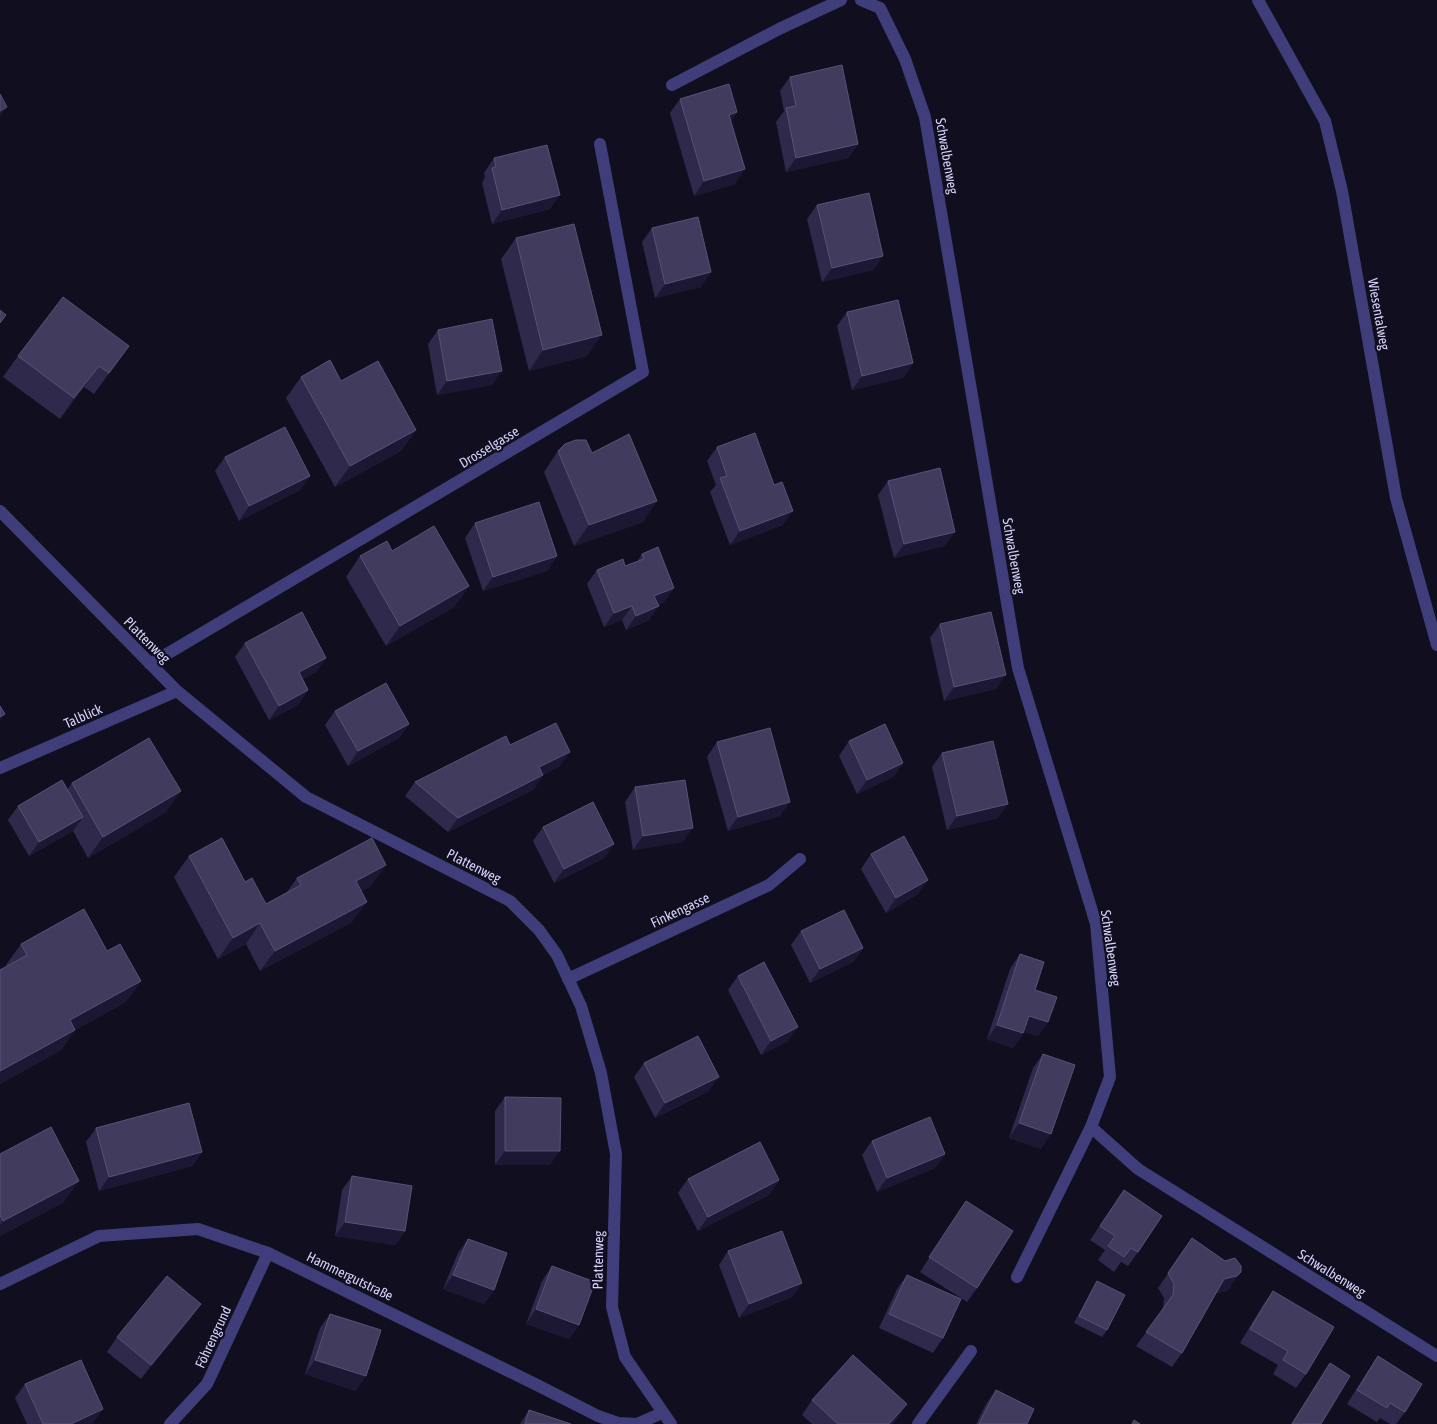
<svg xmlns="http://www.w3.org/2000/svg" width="1437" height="1424" viewBox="0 0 1437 1424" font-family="'Asap Condensed',sans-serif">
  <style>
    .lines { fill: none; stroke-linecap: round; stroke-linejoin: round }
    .service { stroke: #403e7a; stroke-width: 12 }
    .minor { stroke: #403e7a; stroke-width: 12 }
    .wall { fill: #2f294b }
    .shaded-wall { fill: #1c1732 }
    .building { fill: #413b5e; stroke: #585277 }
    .labels { text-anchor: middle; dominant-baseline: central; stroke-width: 4.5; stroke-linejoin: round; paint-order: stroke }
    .street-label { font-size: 14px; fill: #d5d1fb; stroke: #110f1f }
  </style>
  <rect width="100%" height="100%" fill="#110f1f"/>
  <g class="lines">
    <g class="service">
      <path d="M 1017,1277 L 1091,1127"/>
      <path d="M 918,1424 L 971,1351"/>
    </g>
    <g class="minor">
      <path d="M 861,0 L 880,8 L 905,59 L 925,117 L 1018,668 L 1096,924 L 1110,1077 L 1091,1127 L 1138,1169 L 1437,1356"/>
      <path d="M 1258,0 L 1325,121 L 1342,191 L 1396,498 L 1437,645"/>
      <path d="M 672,85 L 779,29 L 841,0"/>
      <path d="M 0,511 L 177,691 L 306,797 L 510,901 L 539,930 L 557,955 L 581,1006 L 601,1073 L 616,1154 L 612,1307 L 625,1357 L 671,1424"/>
      <path d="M 150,664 L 643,372 L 600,144"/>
      <path d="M 0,768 L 177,691"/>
      <path d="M 568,979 L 769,885 L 800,859"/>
      <path d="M 0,1284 L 99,1236 L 198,1229 L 268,1253 L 535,1384 L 598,1416 L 618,1423 L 637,1424 L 662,1413"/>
      <path d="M 170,1424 L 207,1384 L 268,1253"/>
    </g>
  </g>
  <g class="wall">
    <path d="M 790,77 L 858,144 L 848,158 L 786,172 L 776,122 L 784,111 L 780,91 Z"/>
    <path d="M 680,99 L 737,112 L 731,121 L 735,184 L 694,196 L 670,113 Z"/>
    <path d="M 494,158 L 550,209 L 492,224 L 482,183 L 485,177 L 484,173 Z"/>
    <path d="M 817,205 L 883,256 L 873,270 L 822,282 L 807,219 Z"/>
    <path d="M 652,228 L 701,287 L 655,298 L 642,242 Z"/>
    <path d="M 516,238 L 587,356 L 529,371 L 501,259 Z"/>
    <path d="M 847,312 L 913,363 L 903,378 L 852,390 L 837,326 Z"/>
    <path d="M 438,330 L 492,385 L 437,395 L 428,344 Z"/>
    <path d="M 18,356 L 114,367 L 94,394 L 84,387 L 60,419 L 3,377 Z"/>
    <path d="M 301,377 L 341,381 L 416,430 L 401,451 L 335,487 L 286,398 Z"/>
    <path d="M 717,447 L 783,525 L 730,545 L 710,492 L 716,485 L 707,461 Z"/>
    <path d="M 558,451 L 592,453 L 643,522 L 574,546 L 544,472 Z"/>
    <path d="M 225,457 L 310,476 L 300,490 L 239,521 L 215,471 Z"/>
    <path d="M 888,481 L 945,546 L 894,558 L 878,495 Z"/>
    <path d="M 475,523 L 557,556 L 547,571 L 483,591 L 465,538 Z"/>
    <path d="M 392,551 L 469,586 L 454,607 L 386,646 L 346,577 L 360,556 Z"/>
    <path d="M 642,554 L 674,588 L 664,602 L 658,605 L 649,620 L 626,630 L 622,620 L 604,627 L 587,584 L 597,570 L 625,566 L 637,562 Z"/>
    <path d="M 940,624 L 996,689 L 944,701 L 930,638 Z"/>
    <path d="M 245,643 L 326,658 L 316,672 L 303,679 L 308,690 L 298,705 L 269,720 L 235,657 Z"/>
    <path d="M 335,711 L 409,724 L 399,738 L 348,766 L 325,725 Z"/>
    <path d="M 849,741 L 903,763 L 893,777 L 857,794 L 839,756 Z"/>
    <path d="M 717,742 L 780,816 L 728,831 L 707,757 Z"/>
    <path d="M 510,745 L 560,766 L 543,775 L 533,790 L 448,832 L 405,796 L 415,782 Z"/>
    <path d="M 942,753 L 998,818 L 947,830 L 932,767 Z"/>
    <path d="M 72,783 L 166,812 L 88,858 L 73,831 L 29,856 L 8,820 L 18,806 L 67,790 Z"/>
    <path d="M 635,787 L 683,842 L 633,850 L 625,802 Z"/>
    <path d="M 543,827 L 614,844 L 604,858 L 554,883 L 533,841 Z"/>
    <path d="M 871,854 L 928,880 L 918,894 L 886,913 L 861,869 Z"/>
    <path d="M 189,856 L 245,882 L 266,904 L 287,892 L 297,878 L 371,886 L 361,891 L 352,922 L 260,971 L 246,944 L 218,959 L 174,877 Z"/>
    <path d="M 801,931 L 863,948 L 853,962 L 810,983 L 791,945 Z"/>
    <path d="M 21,944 L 107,951 L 141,981 L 126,1002 L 75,1030 L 61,1050 L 0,1084 L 0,970 L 7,966 L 6,965 Z"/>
    <path d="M 1020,954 L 1048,1022 L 1038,1036 L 1024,1032 L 1013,1048 L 987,1039 L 1010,969 Z"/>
    <path d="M 738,976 L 788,1041 L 761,1055 L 728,990 Z"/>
    <path d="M 1043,1054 L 1041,1149 L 1009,1138 L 1033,1068 Z"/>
    <path d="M 644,1063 L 709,1091 L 655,1118 L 634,1077 Z"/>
    <path d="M 505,1097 L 550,1165 L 495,1165 L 495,1111 Z"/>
    <path d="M 96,1128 L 202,1152 L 192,1166 L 99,1191 L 86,1142 Z"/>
    <path d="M 872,1141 L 945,1154 L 935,1168 L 877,1192 L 862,1155 Z"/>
    <path d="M 0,1154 L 64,1202 L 0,1236 Z"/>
    <path d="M 352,1176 L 405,1231 L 395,1245 L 335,1236 L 342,1190 Z"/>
    <path d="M 688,1179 L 779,1180 L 769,1195 L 698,1231 L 678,1193 Z"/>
    <path d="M 1124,1190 L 1138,1252 L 1128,1266 L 1121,1262 L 1114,1272 L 1098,1260 L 1105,1250 L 1090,1240 Z"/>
    <path d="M 966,1201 L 977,1288 L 967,1302 L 920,1272 Z"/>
    <path d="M 1192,1238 L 1231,1286 L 1227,1291 L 1216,1293 L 1182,1353 L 1172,1367 L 1136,1346 L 1163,1309 L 1164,1298 L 1158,1288 Z"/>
    <path d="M 468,1239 L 494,1290 L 484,1304 L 443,1289 L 458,1253 Z"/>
    <path d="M 728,1251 L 802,1283 L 792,1297 L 739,1318 L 719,1265 Z"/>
    <path d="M 552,1266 L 579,1325 L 569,1339 L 526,1324 L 542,1281 Z"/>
    <path d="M 907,1275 L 943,1338 L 933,1353 L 879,1328 L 897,1289 Z"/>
    <path d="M 1097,1281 L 1107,1330 L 1102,1337 L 1074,1323 L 1092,1289 Z"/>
    <path d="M 1273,1291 L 1306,1374 L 1296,1388 L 1273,1374 L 1278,1365 L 1240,1343 L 1263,1305 Z"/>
    <path d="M 201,1304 L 191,1318 L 141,1379 L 107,1352 L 117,1337 Z"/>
    <path d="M 330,1314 L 356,1391 L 305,1374 L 320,1328 Z"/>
    <path d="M 1378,1356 L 1405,1412 L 1396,1424 L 1390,1424 L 1380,1418 L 1377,1422 L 1347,1404 L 1368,1371 Z"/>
    <path d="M 1330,1363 L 1321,1424 L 1291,1424 L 1320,1378 Z"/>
    <path d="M 25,1384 L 103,1409 L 92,1424 L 27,1424 L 15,1398 Z"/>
    <path d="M 996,1390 L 1027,1424 L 976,1424 L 986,1404 Z"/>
    <path d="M 812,1400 L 897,1419 L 892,1424 L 812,1424 L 802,1415 Z"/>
    <path d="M 529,1410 L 571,1424 L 520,1424 Z"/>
  </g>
  <g class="shaded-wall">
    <path d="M 7,107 L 0,117 L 0,111 Z"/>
    <path d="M 737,112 L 727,127 L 729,115 Z"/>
    <path d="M 858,144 L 848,158 L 786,172 L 796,158 Z"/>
    <path d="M 745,169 L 735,184 L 694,196 L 704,181 Z"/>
    <path d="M 560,195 L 550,209 L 492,224 L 502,210 Z"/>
    <path d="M 883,256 L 873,270 L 822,282 L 832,268 Z"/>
    <path d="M 711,272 L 701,287 L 655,298 L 665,284 Z"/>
    <path d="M 602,335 L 587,356 L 529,371 L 543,350 Z"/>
    <path d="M 129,346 L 114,367 L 94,394 L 109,373 Z"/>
    <path d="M 913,363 L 903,378 L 852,390 L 862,376 Z"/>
    <path d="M 99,366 L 84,387 L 60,419 L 74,398 Z"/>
    <path d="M 502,371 L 492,385 L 437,395 L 447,381 Z"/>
    <path d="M 416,430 L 401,451 L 335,487 L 350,466 Z"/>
    <path d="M 310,476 L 300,490 L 239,521 L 249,506 Z"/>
    <path d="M 657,501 L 643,522 L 574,546 L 589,525 Z"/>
    <path d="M 793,511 L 783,525 L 730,545 L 740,531 Z"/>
    <path d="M 955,532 L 945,546 L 894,558 L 904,544 Z"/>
    <path d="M 557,556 L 547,571 L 483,591 L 493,577 Z"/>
    <path d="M 469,586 L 454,607 L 386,646 L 400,626 Z"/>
    <path d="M 674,588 L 664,602 L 645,610 L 654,596 Z"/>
    <path d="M 632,606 L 622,620 L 604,627 L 614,613 Z"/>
    <path d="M 659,606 L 649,620 L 626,630 L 636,616 Z"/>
    <path d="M 326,658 L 316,672 L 289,687 L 299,672 Z"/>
    <path d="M 1006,675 L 996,689 L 944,701 L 954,687 Z"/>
    <path d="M 308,690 L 298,705 L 269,720 L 279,706 Z"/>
    <path d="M 5,714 L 0,721 L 0,717 Z"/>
    <path d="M 409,724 L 399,738 L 348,766 L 358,751 Z"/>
    <path d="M 570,752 L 560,766 L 529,782 L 539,767 Z"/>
    <path d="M 903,763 L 893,777 L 857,794 L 867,780 Z"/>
    <path d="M 543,775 L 533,790 L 448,832 L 458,818 Z"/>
    <path d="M 181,791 L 166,812 L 88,858 L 103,837 Z"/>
    <path d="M 790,802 L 780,816 L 728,831 L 738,817 Z"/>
    <path d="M 1008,804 L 998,818 L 947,830 L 957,816 Z"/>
    <path d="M 83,817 L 73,831 L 29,856 L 39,842 Z"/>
    <path d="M 693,828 L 683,842 L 633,850 L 643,836 Z"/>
    <path d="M 614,844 L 604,858 L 554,883 L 564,869 Z"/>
    <path d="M 386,865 L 371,886 L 341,902 L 356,881 Z"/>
    <path d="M 928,880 L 918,894 L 886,913 L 896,898 Z"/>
    <path d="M 367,902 L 352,922 L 260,971 L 275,951 Z"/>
    <path d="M 260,923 L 246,944 L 218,959 L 233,938 Z"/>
    <path d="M 863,948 L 853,962 L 810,983 L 820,969 Z"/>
    <path d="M 141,981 L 126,1002 L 75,1030 L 61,1050 L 0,1084 L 0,1071 L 70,1020 Z"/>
    <path d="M 1029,1016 L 1048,1022 L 1038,1036 L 1019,1030 Z"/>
    <path d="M 997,1025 L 1023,1033 L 1013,1048 L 987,1039 Z"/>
    <path d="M 798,1027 L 788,1041 L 761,1055 L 771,1041 Z"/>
    <path d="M 719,1077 L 709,1091 L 655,1118 L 665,1103 Z"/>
    <path d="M 1019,1123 L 1051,1134 L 1041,1149 L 1009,1138 Z"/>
    <path d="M 505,1151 L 560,1151 L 550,1165 L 495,1165 Z"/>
    <path d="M 202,1152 L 192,1166 L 99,1191 L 109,1177 Z"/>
    <path d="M 945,1154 L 935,1168 L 877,1192 L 887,1178 Z"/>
    <path d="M 779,1180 L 769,1195 L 698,1231 L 708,1217 Z"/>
    <path d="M 79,1181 L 64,1202 L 0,1236 L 0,1225 L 3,1221 Z"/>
    <path d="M 345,1222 L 405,1231 L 395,1245 L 335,1236 Z"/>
    <path d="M 1241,1272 L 1227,1291 L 1214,1293 L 1224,1279 Z"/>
    <path d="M 453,1275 L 494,1290 L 484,1304 L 443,1289 Z"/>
    <path d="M 802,1283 L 792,1297 L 739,1318 L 749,1304 Z"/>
    <path d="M 201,1304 L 191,1318 L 141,1379 L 151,1365 Z"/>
    <path d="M 536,1309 L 579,1325 L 569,1339 L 526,1324 Z"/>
    <path d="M 315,1360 L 366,1376 L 356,1391 L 305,1374 Z"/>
    <path d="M 907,1404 L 897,1419 L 892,1424 L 889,1424 Z"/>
    <path d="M 103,1409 L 92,1424 L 71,1424 Z"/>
  </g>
  <g class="building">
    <path d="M 842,65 L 858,144 L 796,158 L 786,108 L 796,106 L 790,77 Z"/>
    <path d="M 729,84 L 737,112 L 729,115 L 745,169 L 704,181 L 680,99 Z"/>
    <path d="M 0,94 L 7,107 L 0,111 Z"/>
    <path d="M 547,145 L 560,195 L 502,210 L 492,168 L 496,167 L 494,158 Z"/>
    <path d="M 869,193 L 883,256 L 832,268 L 817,205 Z"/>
    <path d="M 698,217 L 711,272 L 665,284 L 652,228 Z"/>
    <path d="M 574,224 L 602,335 L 543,350 L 516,238 Z"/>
    <path d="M 63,297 L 129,346 L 109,373 L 99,366 L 74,398 L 18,356 Z"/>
    <path d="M 898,300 L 913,363 L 862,376 L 847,312 Z"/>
    <path d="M 0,310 L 6,315 L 0,323 Z"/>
    <path d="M 492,319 L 502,371 L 447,381 L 438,330 Z"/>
    <path d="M 330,360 L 341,381 L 378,361 L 416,430 L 350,466 L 301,377 Z"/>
    <path d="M 285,427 L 310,476 L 249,506 L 225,457 Z"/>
    <path d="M 755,433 L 774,485 L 782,482 L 793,511 L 740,531 L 720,478 L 727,476 L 717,447 Z"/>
    <path d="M 629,434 L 657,501 L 589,525 L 558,451 L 565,444 L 576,440 L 586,440 L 592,453 Z"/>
    <path d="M 940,468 L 955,532 L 904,544 L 888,481 Z"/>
    <path d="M 539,502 L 557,556 L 493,577 L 475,523 Z"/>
    <path d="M 434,526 L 469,586 L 400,626 L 360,556 L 387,541 L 392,551 Z"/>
    <path d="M 658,547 L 674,588 L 654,596 L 659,606 L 636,616 L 632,606 L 614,613 L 597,570 L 623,559 L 625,566 L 644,559 L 642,554 Z"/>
    <path d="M 302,612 L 326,658 L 299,672 L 308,690 L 279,706 L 245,643 Z"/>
    <path d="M 991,612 L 1006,675 L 954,687 L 940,624 Z"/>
    <path d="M 386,683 L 409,724 L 358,751 L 335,711 Z"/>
    <path d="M 0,706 L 5,714 L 0,717 Z"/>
    <path d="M 556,723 L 570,752 L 539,767 L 543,775 L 458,818 L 415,782 L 506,736 L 510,745 Z"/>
    <path d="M 885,724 L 903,763 L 867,780 L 849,741 Z"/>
    <path d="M 770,728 L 790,802 L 738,817 L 717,742 Z"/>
    <path d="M 149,738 L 181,791 L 103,837 L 72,783 Z"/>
    <path d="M 993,741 L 1008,804 L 957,816 L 942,753 Z"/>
    <path d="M 62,780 L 83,817 L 39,842 L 18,806 Z"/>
    <path d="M 685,780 L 693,828 L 643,836 L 635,787 Z"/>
    <path d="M 593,802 L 614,844 L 564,869 L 543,827 Z"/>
    <path d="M 904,836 L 928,880 L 896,898 L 871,854 Z"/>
    <path d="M 222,838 L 245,882 L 252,878 L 266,904 L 301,885 L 297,878 L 372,838 L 386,865 L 356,881 L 367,902 L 275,951 L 260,923 L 233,938 L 189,856 Z"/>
    <path d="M 84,909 L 107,951 L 120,944 L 141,981 L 70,1020 L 75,1030 L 0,1071 L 0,970 L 27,955 L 21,944 Z"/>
    <path d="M 844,910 L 863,948 L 820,969 L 801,931 Z"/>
    <path d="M 1020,954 L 1044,962 L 1035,990 L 1057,997 L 1048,1022 L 1029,1016 L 1023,1033 L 997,1025 Z"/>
    <path d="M 764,962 L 798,1027 L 771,1041 L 738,976 Z"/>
    <path d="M 698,1036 L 719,1077 L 665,1103 L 644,1063 Z"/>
    <path d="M 1043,1054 L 1075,1065 L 1051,1134 L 1019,1123 Z"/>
    <path d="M 505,1097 L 561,1098 L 560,1151 L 505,1151 Z"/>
    <path d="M 189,1103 L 202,1152 L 109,1177 L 96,1128 Z"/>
    <path d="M 930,1117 L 945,1154 L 887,1178 L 872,1141 Z"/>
    <path d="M 51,1127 L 79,1181 L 3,1221 L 0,1215 L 0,1154 Z"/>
    <path d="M 760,1142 L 779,1180 L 708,1217 L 688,1179 Z"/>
    <path d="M 352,1176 L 412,1186 L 405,1231 L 345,1222 Z"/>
    <path d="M 1124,1190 L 1162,1216 L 1138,1252 L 1131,1248 L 1124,1257 L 1108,1246 L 1115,1236 L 1100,1226 Z"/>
    <path d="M 966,1201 L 1013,1231 L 977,1288 L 929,1257 Z"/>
    <path d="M 782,1231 L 802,1283 L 749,1304 L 728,1251 Z"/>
    <path d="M 1192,1238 L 1225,1261 L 1235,1258 L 1241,1266 L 1241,1272 L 1237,1276 L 1224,1279 L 1182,1353 L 1146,1332 L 1173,1295 L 1174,1284 L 1168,1273 Z"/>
    <path d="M 468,1239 L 507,1253 L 494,1290 L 453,1275 Z"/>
    <path d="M 552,1266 L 595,1282 L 579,1325 L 536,1309 Z"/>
    <path d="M 907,1275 L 961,1299 L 943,1338 L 889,1314 Z"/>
    <path d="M 167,1276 L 201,1304 L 151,1365 L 117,1337 Z"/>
    <path d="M 1097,1281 L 1125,1295 L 1107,1330 L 1079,1316 Z"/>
    <path d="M 1273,1291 L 1334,1327 L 1306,1374 L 1283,1360 L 1288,1351 L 1250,1329 Z"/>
    <path d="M 330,1314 L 381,1330 L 366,1376 L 315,1360 Z"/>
    <path d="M 853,1355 L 907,1404 L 889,1424 L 838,1424 L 812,1400 Z"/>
    <path d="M 1378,1356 L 1422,1384 L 1405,1412 L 1390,1403 L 1387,1408 L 1357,1390 Z"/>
    <path d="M 81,1360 L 103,1409 L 71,1424 L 43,1424 L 25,1384 Z"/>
    <path d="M 1330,1363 L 1350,1376 L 1321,1424 L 1292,1424 Z"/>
    <path d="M 996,1390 L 1034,1409 L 1027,1424 L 979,1424 Z"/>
    <path d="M 529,1410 L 571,1424 L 525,1424 Z"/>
    <path d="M 1134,1420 L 1140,1424 L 1132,1424 Z"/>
  </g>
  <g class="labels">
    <g class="street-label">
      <text transform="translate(947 156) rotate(80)">Schwalbenweg</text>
      <text transform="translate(1379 314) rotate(80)">Wiesentalweg</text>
      <text transform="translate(489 447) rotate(-31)">Drosselgasse</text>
      <text transform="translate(1014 556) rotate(80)">Schwalbenweg</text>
      <text transform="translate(147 640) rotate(45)">Plattenweg</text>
      <text transform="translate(83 716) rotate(-24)">Talblick</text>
      <text transform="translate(474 866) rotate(27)">Plattenweg</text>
      <text transform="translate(680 910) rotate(-25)">Finkengasse</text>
      <text transform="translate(1111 948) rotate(82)">Schwalbenweg</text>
      <text transform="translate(598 1260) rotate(-89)">Plattenweg</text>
      <text transform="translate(1332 1273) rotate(32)">Schwalbenweg</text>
      <text transform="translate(350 1276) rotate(26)">Hammergutstraße</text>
      <text transform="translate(213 1337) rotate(-65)">Föhrengrund</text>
    </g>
  </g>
</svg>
